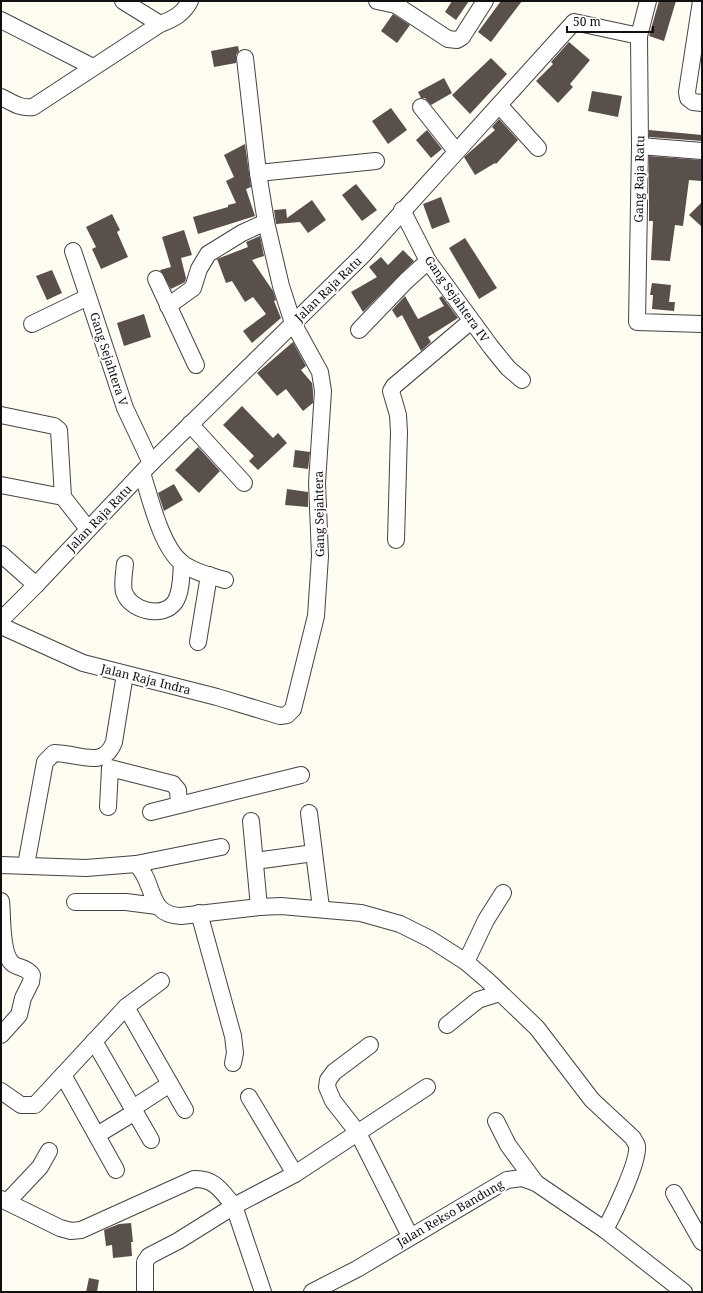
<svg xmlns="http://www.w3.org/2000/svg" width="703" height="1293" viewBox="0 0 703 1293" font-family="'Noto Serif',serif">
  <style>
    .building { fill: #59504c }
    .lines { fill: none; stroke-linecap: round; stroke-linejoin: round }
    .minor-casing { stroke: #434343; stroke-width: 18 }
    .minor { stroke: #fff; stroke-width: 16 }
    .labels { text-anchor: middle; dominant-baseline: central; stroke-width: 4; stroke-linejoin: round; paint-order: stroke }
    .street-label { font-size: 12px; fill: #101010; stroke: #fff }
  </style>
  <rect width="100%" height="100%" fill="#fffcf2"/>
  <g class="building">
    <path d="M 452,1 L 469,1 L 456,20 L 445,12 Z"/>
    <path d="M 501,1 L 522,1 L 491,42 L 478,32 Z"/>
    <path d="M 659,1 L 676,1 L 664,41 L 649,36 Z"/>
    <path d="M 393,14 L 410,25 L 397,43 L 381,31 Z"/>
    <path d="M 569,42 L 590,60 L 570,84 L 573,87 L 558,103 L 536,81 L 553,64 L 551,62 Z"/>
    <path d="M 238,46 L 239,51 L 236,55 L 236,63 L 214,67 L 211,51 Z"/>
    <path d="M 491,58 L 507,74 L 470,114 L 452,95 Z"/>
    <path d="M 444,78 L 452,93 L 431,105 L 425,98 L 421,98 L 418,92 Z"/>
    <path d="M 592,91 L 622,96 L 618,117 L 588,111 Z"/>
    <path d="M 391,108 L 407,130 L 388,144 L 372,121 Z"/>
    <path d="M 499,119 L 518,140 L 496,164 L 495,163 L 475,175 L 464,157 L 495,130 L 492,127 Z"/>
    <path d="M 427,130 L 442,149 L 431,158 L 416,140 Z"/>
    <path d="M 649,130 L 702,135 L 702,141 L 649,137 Z"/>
    <path d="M 245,144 L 251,187 L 246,189 L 255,216 L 198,234 L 193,217 L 228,207 L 228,205 L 236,203 L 226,181 L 234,177 L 224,155 Z"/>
    <path d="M 649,156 L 701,160 L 701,181 L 689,180 L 683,226 L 675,225 L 670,261 L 651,260 L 653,221 L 649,221 Z"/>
    <path d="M 356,184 L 377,210 L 362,221 L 342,195 Z"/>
    <path d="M 441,197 L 450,222 L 432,229 L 423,204 Z"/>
    <path d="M 312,200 L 326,220 L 308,233 L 300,222 L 276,224 L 274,210 L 286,209 L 287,218 Z"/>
    <path d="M 702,202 L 702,227 L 689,215 Z"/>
    <path d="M 112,214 L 120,230 L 117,232 L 128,257 L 101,269 L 92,249 L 96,247 L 86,227 Z"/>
    <path d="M 184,230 L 192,255 L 181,258 L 186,278 L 185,282 L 171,289 L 160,270 L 171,267 L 162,237 Z"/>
    <path d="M 260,236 L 264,256 L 252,260 L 273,291 L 276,300 L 274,301 L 281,318 L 252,343 L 243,331 L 266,314 L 253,297 L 245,302 L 232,281 L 226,283 L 217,259 L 248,247 L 246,242 Z"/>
    <path d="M 465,238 L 497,288 L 479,299 L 449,248 Z"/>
    <path d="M 403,250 L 414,261 L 363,312 L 351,292 L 377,277 L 369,267 L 381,257 L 388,265 Z"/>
    <path d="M 52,270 L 62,293 L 47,300 L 36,276 Z"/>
    <path d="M 652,283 L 671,285 L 669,302 L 675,302 L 674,311 L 652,309 L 653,295 L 650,295 Z"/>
    <path d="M 405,296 L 418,319 L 444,306 L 439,298 L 442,296 L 458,318 L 428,337 L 431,342 L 421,351 L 402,315 L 397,318 L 392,310 Z"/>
    <path d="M 144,314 L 151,337 L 124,346 L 117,323 Z"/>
    <path d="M 293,342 L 306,366 L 301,370 L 312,383 L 313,391 L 313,403 L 303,411 L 286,389 L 277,396 L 257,373 Z"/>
    <path d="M 242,406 L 273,438 L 278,433 L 287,443 L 258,470 L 249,461 L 254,456 L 223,425 Z"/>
    <path d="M 198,447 L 220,471 L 199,493 L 175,470 Z"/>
    <path d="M 295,450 L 310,452 L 308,469 L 293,467 Z"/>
    <path d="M 174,484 L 183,500 L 164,511 L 158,493 Z"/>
    <path d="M 287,489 L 308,492 L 308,507 L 285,505 Z"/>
    <path d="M 131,1223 L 133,1242 L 131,1242 L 132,1256 L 113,1258 L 112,1245 L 106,1246 L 104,1230 L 119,1224 Z"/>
    <path d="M 89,1278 L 99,1280 L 97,1292 L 86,1292 Z"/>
  </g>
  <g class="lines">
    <defs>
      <g id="minor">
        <path d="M 123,1 L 160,24"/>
        <path d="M 377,1 L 396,5 L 399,1"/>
        <path d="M 701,1 L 687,92 L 688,98 L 693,102 L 702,103"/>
        <path d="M 396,5 L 448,39 L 457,40 L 462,37 L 485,1"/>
        <path d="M 1,20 L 93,67"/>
        <path d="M 639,36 L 640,146 L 637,322 L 702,324"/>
        <path d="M 1,97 C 12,102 20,109 33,107 L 160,24 C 174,19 183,14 190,1"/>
        <path d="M 499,105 L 538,148"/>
        <path d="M 421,107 L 456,151"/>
        <path d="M 640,146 L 702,151"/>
        <path d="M 258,173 L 376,161"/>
        <path d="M 402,210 L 428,261 L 491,347 L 508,368 L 522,380"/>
        <path d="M 73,251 L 125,408 L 151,463"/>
        <path d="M 156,279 L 196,365"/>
        <path d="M 168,306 L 193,288 L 199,269 L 208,254 L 242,233 L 266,222"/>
        <path d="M 32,324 L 88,297"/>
        <path d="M 359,330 L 406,281 L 428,261"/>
        <path d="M 1,415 L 54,426 L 59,430 L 63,497 L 88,529"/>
        <path d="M 190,424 L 244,483"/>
        <path d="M 142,473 C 150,497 161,547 182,563 C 193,572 211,576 225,580"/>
        <path d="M 1,485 L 63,497"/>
        <path d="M 396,540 L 399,432 L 398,415 L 391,391 L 394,386 L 471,321"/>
        <path d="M 1,554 L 36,585"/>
        <path d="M 125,564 C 124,573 122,584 124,592 C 130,611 163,619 175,602 C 182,591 181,575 182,563"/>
        <path d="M 1,620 L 36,585 L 151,463 L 364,254 L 574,22 L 639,36 L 648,1"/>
        <path d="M 1,626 L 83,663 L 217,697 L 280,716 L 287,715 L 293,709 L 316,616 L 320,556 L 317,483 L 323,391 L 320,372 L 293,323 L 281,286 L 266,222 L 258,173 L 245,58"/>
        <path d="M 198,642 L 209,575"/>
        <path d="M 108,807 L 110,768 L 173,784 L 178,790 L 179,805"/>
        <path d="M 151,812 L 301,775"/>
        <path d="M 309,813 L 321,908"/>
        <path d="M 251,821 L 259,907"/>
        <path d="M 255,861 L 314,853"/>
        <path d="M 136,864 L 221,847"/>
        <path d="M 1,865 L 86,868 L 136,864 C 156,882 146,915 181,916 L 259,907 L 281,906 L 361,913 L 400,924 L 430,939 L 466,962 L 487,980 L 537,1028 L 592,1100 L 633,1138 C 634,1141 637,1144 637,1146 C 639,1162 613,1215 605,1230"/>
        <path d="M 26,865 L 45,762 L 54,753 C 78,753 104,770 114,742 L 125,674"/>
        <path d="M 1,901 C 3,916 0,954 13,964 C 20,969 25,966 32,975 L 31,982 L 23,998 L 19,1015 L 1,1035"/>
        <path d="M 75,902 L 126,902 L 157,906"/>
        <path d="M 199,913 L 233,1036 L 235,1053 L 233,1063"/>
        <path d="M 466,962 L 486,920 L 503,893"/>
        <path d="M 126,1007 L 185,1110"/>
        <path d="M 447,1025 L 478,1000 L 500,993"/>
        <path d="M 94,1041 L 151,1140"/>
        <path d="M 370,1045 L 334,1072 L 328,1080 L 327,1087 L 333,1101 L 358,1133 L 410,1236"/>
        <path d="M 63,1075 L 116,1170"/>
        <path d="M 1,1091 L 21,1105 L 35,1105 L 126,1007 L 161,981"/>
        <path d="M 249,1097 L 295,1174"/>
        <path d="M 133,1108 L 170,1084"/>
        <path d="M 496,1121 L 508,1145 L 536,1183"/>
        <path d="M 97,1135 L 135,1112"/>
        <path d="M 674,1193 L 702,1242"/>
        <path d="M 1,1199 L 60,1228 L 71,1231 L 81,1230 L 194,1179 C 215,1178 222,1192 234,1206 L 295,1174 L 427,1087"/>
        <path d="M 8,1201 L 40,1167 L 49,1151"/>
        <path d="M 145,1292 L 145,1262 L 149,1256 L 178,1241 L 234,1206 L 263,1292"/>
        <path d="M 312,1292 L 357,1269 L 507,1180 L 522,1178 L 536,1183 L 605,1230 L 684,1292"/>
      </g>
    </defs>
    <use href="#minor" class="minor-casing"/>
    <use href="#minor" class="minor"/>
  </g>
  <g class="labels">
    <g class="street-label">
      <text transform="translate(639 179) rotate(-89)">Gang Raja Ratu</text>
      <text transform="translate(328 289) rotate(-44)">Jalan Raja Ratu</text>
      <text transform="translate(457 299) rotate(55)">Gang Sejahtera IV</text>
      <text transform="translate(109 359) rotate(72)">Gang Sejahtera V</text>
      <text transform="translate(319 514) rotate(-91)">Gang Sejahtera</text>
      <text transform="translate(99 518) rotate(-46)">Jalan Raja Ratu</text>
      <text transform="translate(146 679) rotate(14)">Jalan Raja Indra</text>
      <text transform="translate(450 1213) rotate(-30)">Jalan Rekso Bandung</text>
    </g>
  </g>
  <rect width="703" height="1293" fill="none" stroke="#101010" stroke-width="4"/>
  <path d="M567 26v6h86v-6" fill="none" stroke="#101010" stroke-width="2"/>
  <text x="573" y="26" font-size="12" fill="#101010" stroke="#ffffff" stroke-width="3" paint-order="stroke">50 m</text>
</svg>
